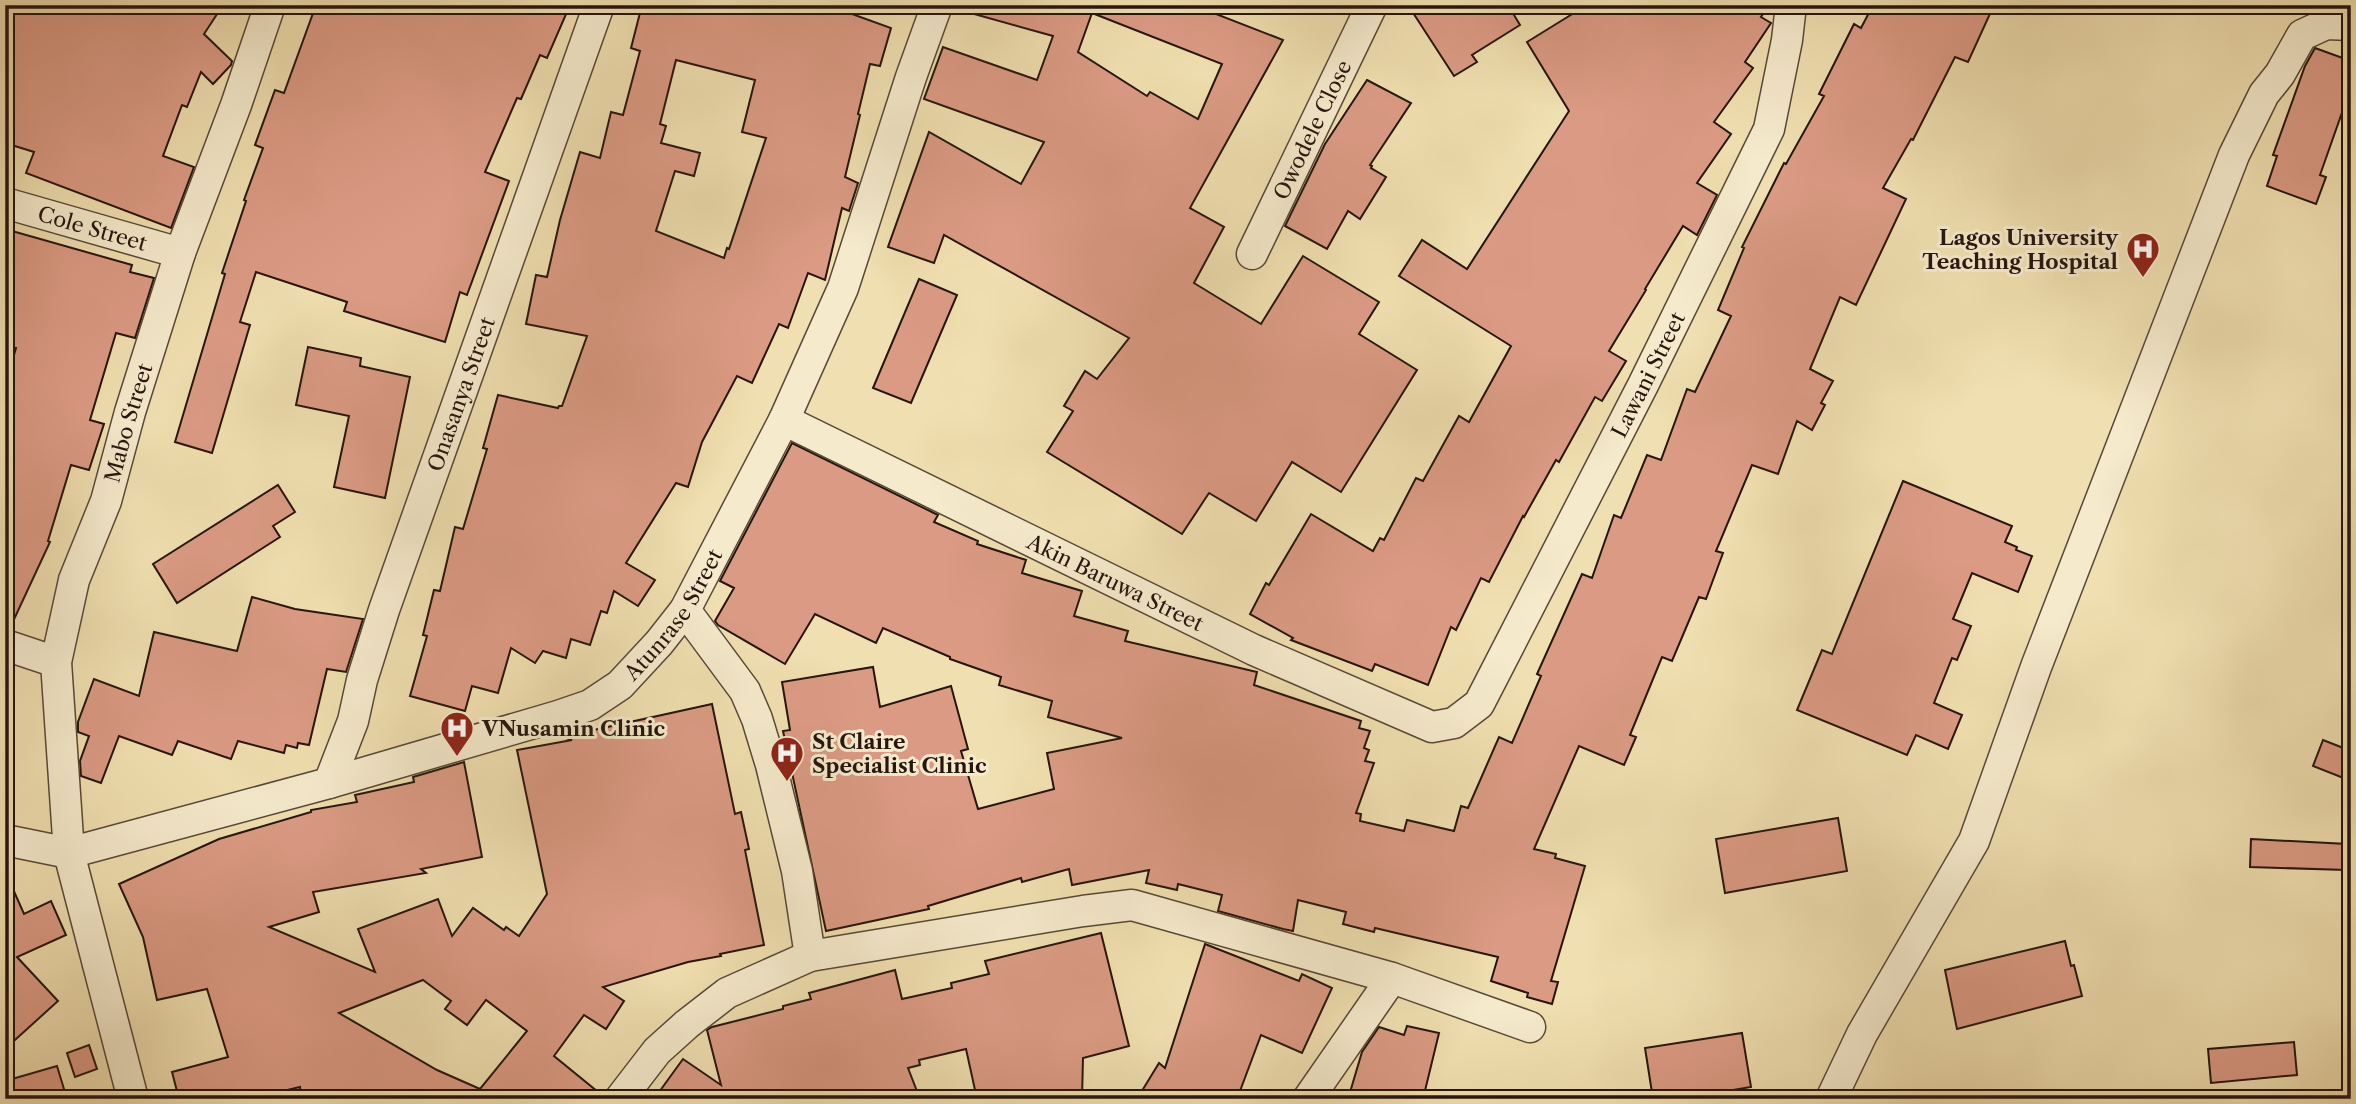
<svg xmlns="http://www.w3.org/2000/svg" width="2356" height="1104" viewBox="0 0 2356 1104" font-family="'Libre Caslon Text',serif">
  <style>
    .building { fill: #db9a84; stroke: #26150f; stroke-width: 2; fill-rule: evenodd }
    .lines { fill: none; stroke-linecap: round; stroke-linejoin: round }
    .minor-casing { stroke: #584837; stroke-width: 33 }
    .minor { stroke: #f5eacc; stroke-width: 30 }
    .labels { text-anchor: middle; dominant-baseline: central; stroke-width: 6; stroke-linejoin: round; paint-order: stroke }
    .street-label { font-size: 21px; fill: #26150f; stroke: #f5eacc }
    .poi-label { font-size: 21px; font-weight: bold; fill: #26150f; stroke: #f5eacc; text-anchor: start }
  </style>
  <rect width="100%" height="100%" fill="#f0dfb0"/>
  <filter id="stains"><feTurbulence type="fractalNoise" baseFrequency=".00286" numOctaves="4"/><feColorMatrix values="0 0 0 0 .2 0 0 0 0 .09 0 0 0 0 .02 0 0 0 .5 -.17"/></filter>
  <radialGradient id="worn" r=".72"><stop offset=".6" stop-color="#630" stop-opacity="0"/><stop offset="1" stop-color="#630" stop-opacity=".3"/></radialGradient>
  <g class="building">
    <path d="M 5,5 L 223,5 L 204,34 L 232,61 L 231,65 L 213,84 L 201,72 L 187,107 L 182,105 L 163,156 L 194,167 L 171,228 L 26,173 L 34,152 L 5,143 Z"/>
    <path d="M 316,5 L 570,5 L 547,58 L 540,55 L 521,99 L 517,98 L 485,172 L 509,181 L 467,295 L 460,292 L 445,342 L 344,311 L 347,302 L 256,272 L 240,322 L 250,325 L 212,453 L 175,442 L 225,274 L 222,273 L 246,201 L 244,200 L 263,148 L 255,145 L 275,90 L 284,93 Z"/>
    <path d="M 642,5 L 842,5 L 841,10 L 891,28 L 880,66 L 870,64 L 858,114 L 860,115 L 845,177 L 858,183 L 849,211 L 842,208 L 825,280 L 808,273 L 788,328 L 779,324 L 752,383 L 737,376 L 702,442 L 688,487 L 676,483 L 626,563 L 655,580 L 638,606 L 614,591 L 607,613 L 601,611 L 590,645 L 571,639 L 566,658 L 543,651 L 535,663 L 511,648 L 498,693 L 472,686 L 465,711 L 410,696 L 427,636 L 423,635 L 434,590 L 440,591 L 455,527 L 463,529 L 487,449 L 483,448 L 498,395 L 558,408 L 559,406 L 562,406 L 587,336 L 526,324 L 536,275 L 547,277 L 560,220 L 580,152 L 600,158 L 611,112 L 623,115 L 640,51 L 631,48 ZM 676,60 L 755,80 L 742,132 L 766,138 L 729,249 L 727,248 L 724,258 L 656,231 L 675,171 L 694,176 L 700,153 L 661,143 L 666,126 L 660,124 Z"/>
    <path d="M 968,5 L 1193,5 L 1283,40 L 1190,208 L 1224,227 L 1194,283 L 1261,324 L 1303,256 L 1379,302 L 1359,334 L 1417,370 L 1341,492 L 1292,462 L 1256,521 L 1209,493 L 1182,534 L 1047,452 L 1073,411 L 1064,406 L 1085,371 L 1097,379 L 1129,338 L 944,235 L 934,263 L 888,247 L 929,132 L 1021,184 L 1044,142 L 924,99 L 943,47 L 1037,80 L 1053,36 L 967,12 ZM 1092,13 L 1222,64 L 1198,119 L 1150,92 L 1147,96 L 1078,52 Z"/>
    <path d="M 1408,5 L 1508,5 L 1520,25 L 1472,55 L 1477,62 L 1454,76 Z"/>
    <path d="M 1587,5 L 1769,5 L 1761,17 L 1771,23 L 1745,62 L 1753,68 L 1714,122 L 1731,134 L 1697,183 L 1717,195 L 1697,235 L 1683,226 L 1645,289 L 1646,290 L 1609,351 L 1626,361 L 1602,401 L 1595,397 L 1559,462 L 1556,460 L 1524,517 L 1523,516 L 1489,582 L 1481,578 L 1456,630 L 1451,627 L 1428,685 L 1375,664 L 1372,671 L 1291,640 L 1293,638 L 1250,614 L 1266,583 L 1269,585 L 1311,514 L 1373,551 L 1380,538 L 1384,540 L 1416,478 L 1423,481 L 1459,416 L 1469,422 L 1511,346 L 1399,276 L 1422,240 L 1467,269 L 1569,111 L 1527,42 Z"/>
    <path d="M 1873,5 L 1994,5 L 1968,62 L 1955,57 L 1913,140 L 1911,139 L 1883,188 L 1906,199 L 1856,305 L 1840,297 L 1810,369 L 1833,381 L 1821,403 L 1825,405 L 1812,430 L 1797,421 L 1778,474 L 1752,465 L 1716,551 L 1723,553 L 1706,599 L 1699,597 L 1672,661 L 1662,657 L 1630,735 L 1636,737 L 1624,765 L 1579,746 L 1534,849 L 1556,854 L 1555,858 L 1585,866 L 1551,981 L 1558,982 L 1552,1004 L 1527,997 L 1528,993 L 1491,981 L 1498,957 L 1375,928 L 1374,932 L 1343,924 L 1346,912 L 1298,900 L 1293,931 L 1283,929 L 1218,911 L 1222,895 L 1178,884 L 1177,890 L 1146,883 L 1149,870 L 1072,885 L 1069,869 L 1022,882 L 1021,878 L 928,906 L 929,909 L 826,931 L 783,731 L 790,730 L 782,682 L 873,667 L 880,707 L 951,686 L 968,749 L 961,751 L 978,809 L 1054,789 L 1047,753 L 1122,738 L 1048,717 L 1052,701 L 999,685 L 1001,677 L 950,659 L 950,657 L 883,628 L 876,643 L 815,614 L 785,664 L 718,625 L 715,621 L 734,588 L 720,581 L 792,443 L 938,515 L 934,522 L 978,541 L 977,544 L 1026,560 L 1022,573 L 1082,591 L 1074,616 L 1128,631 L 1125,641 L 1257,672 L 1254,685 L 1361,721 L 1359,728 L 1370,731 L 1364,748 L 1369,750 L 1365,761 L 1374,763 L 1356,813 L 1361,814 L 1360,821 L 1404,831 L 1407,820 L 1454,831 L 1461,806 L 1468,808 L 1499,737 L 1512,743 L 1541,676 L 1537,674 L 1582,574 L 1592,578 L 1614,515 L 1621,518 L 1647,455 L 1661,460 L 1687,389 L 1695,392 L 1731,316 L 1718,310 L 1744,248 L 1742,247 L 1784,163 L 1786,164 L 1824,96 L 1819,94 L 1854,24 L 1861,28 Z"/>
    <path d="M 2315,48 L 2351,61 L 2351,87 L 2320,175 L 2326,177 L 2316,204 L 2267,186 L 2277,156 L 2273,155 L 2305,66 Z"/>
    <path d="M 1367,80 L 1411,103 L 1370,165 L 1372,166 L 1371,168 L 1386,177 L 1360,219 L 1348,211 L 1327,249 L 1285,226 L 1325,144 Z"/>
    <path d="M 5,229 L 132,265 L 130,272 L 154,278 L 135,338 L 116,333 L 90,420 L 104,424 L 89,470 L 71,465 L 48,541 L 50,542 L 10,628 L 5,628 L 5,386 L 16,348 L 5,346 Z"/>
    <path d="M 919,279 L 957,295 L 911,403 L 873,388 Z"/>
    <path d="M 308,347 L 361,358 L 360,366 L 410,377 L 385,498 L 334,487 L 349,416 L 296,405 Z"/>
    <path d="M 1903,481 L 2012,526 L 2005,542 L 2017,547 L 2016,550 L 2032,556 L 2018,592 L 1972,573 L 1953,619 L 1971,626 L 1957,660 L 1952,658 L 1934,703 L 1962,715 L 1948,749 L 1916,735 L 1907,755 L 1797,710 L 1822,650 L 1832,654 Z"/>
    <path d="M 278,485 L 295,512 L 273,526 L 280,537 L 177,603 L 153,564 Z"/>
    <path d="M 252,597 L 295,609 L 363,619 L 346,672 L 327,669 L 309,745 L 298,743 L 297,748 L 286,745 L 284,753 L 238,741 L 231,759 L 178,741 L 172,755 L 119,736 L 101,783 L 81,776 L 80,761 L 89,736 L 78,732 L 78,722 L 94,679 L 139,696 L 154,632 L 237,651 Z"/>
    <path d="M 712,704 L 735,814 L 741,812 L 749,849 L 745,850 L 764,945 L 720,954 L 721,956 L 688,962 L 603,987 L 624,1001 L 606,1029 L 584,1015 L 554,1056 L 603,1096 L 603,1099 L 344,1099 L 348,1092 L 301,1097 L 300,1087 L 249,1099 L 179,1099 L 172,1072 L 228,1057 L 207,989 L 157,1000 L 143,937 L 119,884 L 219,839 L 311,812 L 311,810 L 357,802 L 355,795 L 414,782 L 413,777 L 464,762 L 482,857 L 421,869 L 426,873 L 313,892 L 319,912 L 269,927 L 375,972 L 358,929 L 438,899 L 452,936 L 473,908 L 504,930 L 506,927 L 519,936 L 547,894 L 517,750 L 572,740 L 562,737 ZM 423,980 L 451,1001 L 445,1009 L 467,1025 L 486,1000 L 527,1031 L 480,1089 L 437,1070 L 339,1013 Z"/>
    <path d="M 2323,740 L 2351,751 L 2351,781 L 2313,766 Z"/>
    <path d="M 1838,818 L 1847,871 L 1725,893 L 1716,839 Z"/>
    <path d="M 2251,839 L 2347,844 L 2346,870 L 2250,867 Z"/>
    <path d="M 5,871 L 24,914 L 51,901 L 66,935 L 17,957 L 58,1001 L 5,1049 Z"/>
    <path d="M 1101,933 L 1129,1046 L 1083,1058 L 1082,1099 L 977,1099 L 966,1049 L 919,1060 L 920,1065 L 908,1068 L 920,1099 L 654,1099 L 683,1059 L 721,1085 L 707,1030 L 712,1027 L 783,1009 L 783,1006 L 811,999 L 809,993 L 895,970 L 902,999 L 952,988 L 951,983 L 989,974 L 985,961 Z"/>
    <path d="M 2065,941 L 2071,966 L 2074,965 L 2082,996 L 1957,1029 L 1945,970 Z"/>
    <path d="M 1205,944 L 1299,981 L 1302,974 L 1332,988 L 1302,1053 L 1261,1035 L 1237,1099 L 1137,1099 L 1159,1063 L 1165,1068 Z"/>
    <path d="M 1407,1026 L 1439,1033 L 1423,1099 L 1348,1099 L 1362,1052 L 1379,1027 L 1404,1035 Z"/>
    <path d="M 1742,1033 L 1751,1087 L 1679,1099 L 1653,1099 L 1645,1048 Z"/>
    <path d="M 2294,1042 L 2297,1075 L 2211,1083 L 2208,1049 Z"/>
    <path d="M 89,1045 L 97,1069 L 75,1077 L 67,1053 Z"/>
    <path d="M 57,1066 L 67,1099 L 5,1099 L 5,1081 Z"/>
  </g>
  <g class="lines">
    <defs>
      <g id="minor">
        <path id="s1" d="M 5,203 L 180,253"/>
        <path id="s2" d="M 1252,254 L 1372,5"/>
        <path id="s3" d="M 784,420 L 1254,650 L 1432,727 L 1454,723 L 1479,704 L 1643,385 L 1769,129 L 1787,40 L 1791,5"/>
        <path d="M 685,610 L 745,691 L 757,719 L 771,765 L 797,871 L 810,956"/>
        <path d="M 5,645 L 56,662"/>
        <path id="s4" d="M 329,783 L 353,721 L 362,680 L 384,610 L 599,5"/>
        <path id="s5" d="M 5,840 L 69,853 L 329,783 L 558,716 L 590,705 L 620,685 L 659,643 L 685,610 L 784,420 L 843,288 L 911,77 L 937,5"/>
        <path id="s6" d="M 133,1099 L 69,853 L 56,662 L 74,580 L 106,501 L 130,412 L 180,253 L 236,105 L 270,5"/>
        <path d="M 620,1099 L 657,1051 L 687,1024 L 727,993 L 810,956 L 1083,911 L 1132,905 L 1392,978 L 1530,1027"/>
        <path d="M 1308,1099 L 1392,978"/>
        <path d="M 1831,1099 L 1862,1034 L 1974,841 L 2036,667 L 2234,155 L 2264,94 L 2280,74 L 2302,35 L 2326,24 L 2351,25"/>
      </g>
    </defs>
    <use href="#minor" class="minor-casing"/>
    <use href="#minor" class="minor"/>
  </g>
  <defs>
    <symbol id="hospital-pin" viewBox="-11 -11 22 30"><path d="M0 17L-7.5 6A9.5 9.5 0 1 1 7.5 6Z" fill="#8f2418" stroke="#f5eacc"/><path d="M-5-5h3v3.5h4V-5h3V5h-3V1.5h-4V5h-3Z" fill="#fff"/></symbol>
  </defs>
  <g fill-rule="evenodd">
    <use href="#hospital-pin" x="2124" y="230" width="38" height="52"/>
    <use href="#hospital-pin" x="438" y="709" width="38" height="52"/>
    <use href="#hospital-pin" x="768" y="734" width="38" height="52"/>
  </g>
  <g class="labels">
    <g class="street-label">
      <text stroke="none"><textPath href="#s2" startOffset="138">Owodele Close</textPath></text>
      <text stroke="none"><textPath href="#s1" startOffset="91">Cole Street</textPath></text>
      <text stroke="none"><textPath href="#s3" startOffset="1141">Lawani Street</textPath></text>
      <text stroke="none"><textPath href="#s4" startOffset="411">Onasanya Street</textPath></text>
      <text stroke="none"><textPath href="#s6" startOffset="696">Mabo Street</textPath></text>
      <text stroke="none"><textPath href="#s3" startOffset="369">Akin Baruwa Street</textPath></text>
      <text stroke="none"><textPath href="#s5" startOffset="732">Atunrase Street</textPath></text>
    </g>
    <g class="poi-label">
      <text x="2118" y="237" text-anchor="end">Lagos University<tspan x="2118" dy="24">Teaching Hospital</tspan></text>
      <text x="482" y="728">VNusamin Clinic</text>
      <text x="812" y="741">St Claire<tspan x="812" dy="24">Specialist Clinic</tspan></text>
    </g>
  </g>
  <rect width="2356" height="1104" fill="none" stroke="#f0dfb0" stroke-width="28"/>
  <rect x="7" y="7" width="2342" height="1090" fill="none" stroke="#26150f" stroke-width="3.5"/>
  <rect x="14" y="14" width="2328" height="1076" fill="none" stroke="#26150f" stroke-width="2"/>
  <rect width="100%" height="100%" filter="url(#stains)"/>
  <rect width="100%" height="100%" fill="url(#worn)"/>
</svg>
